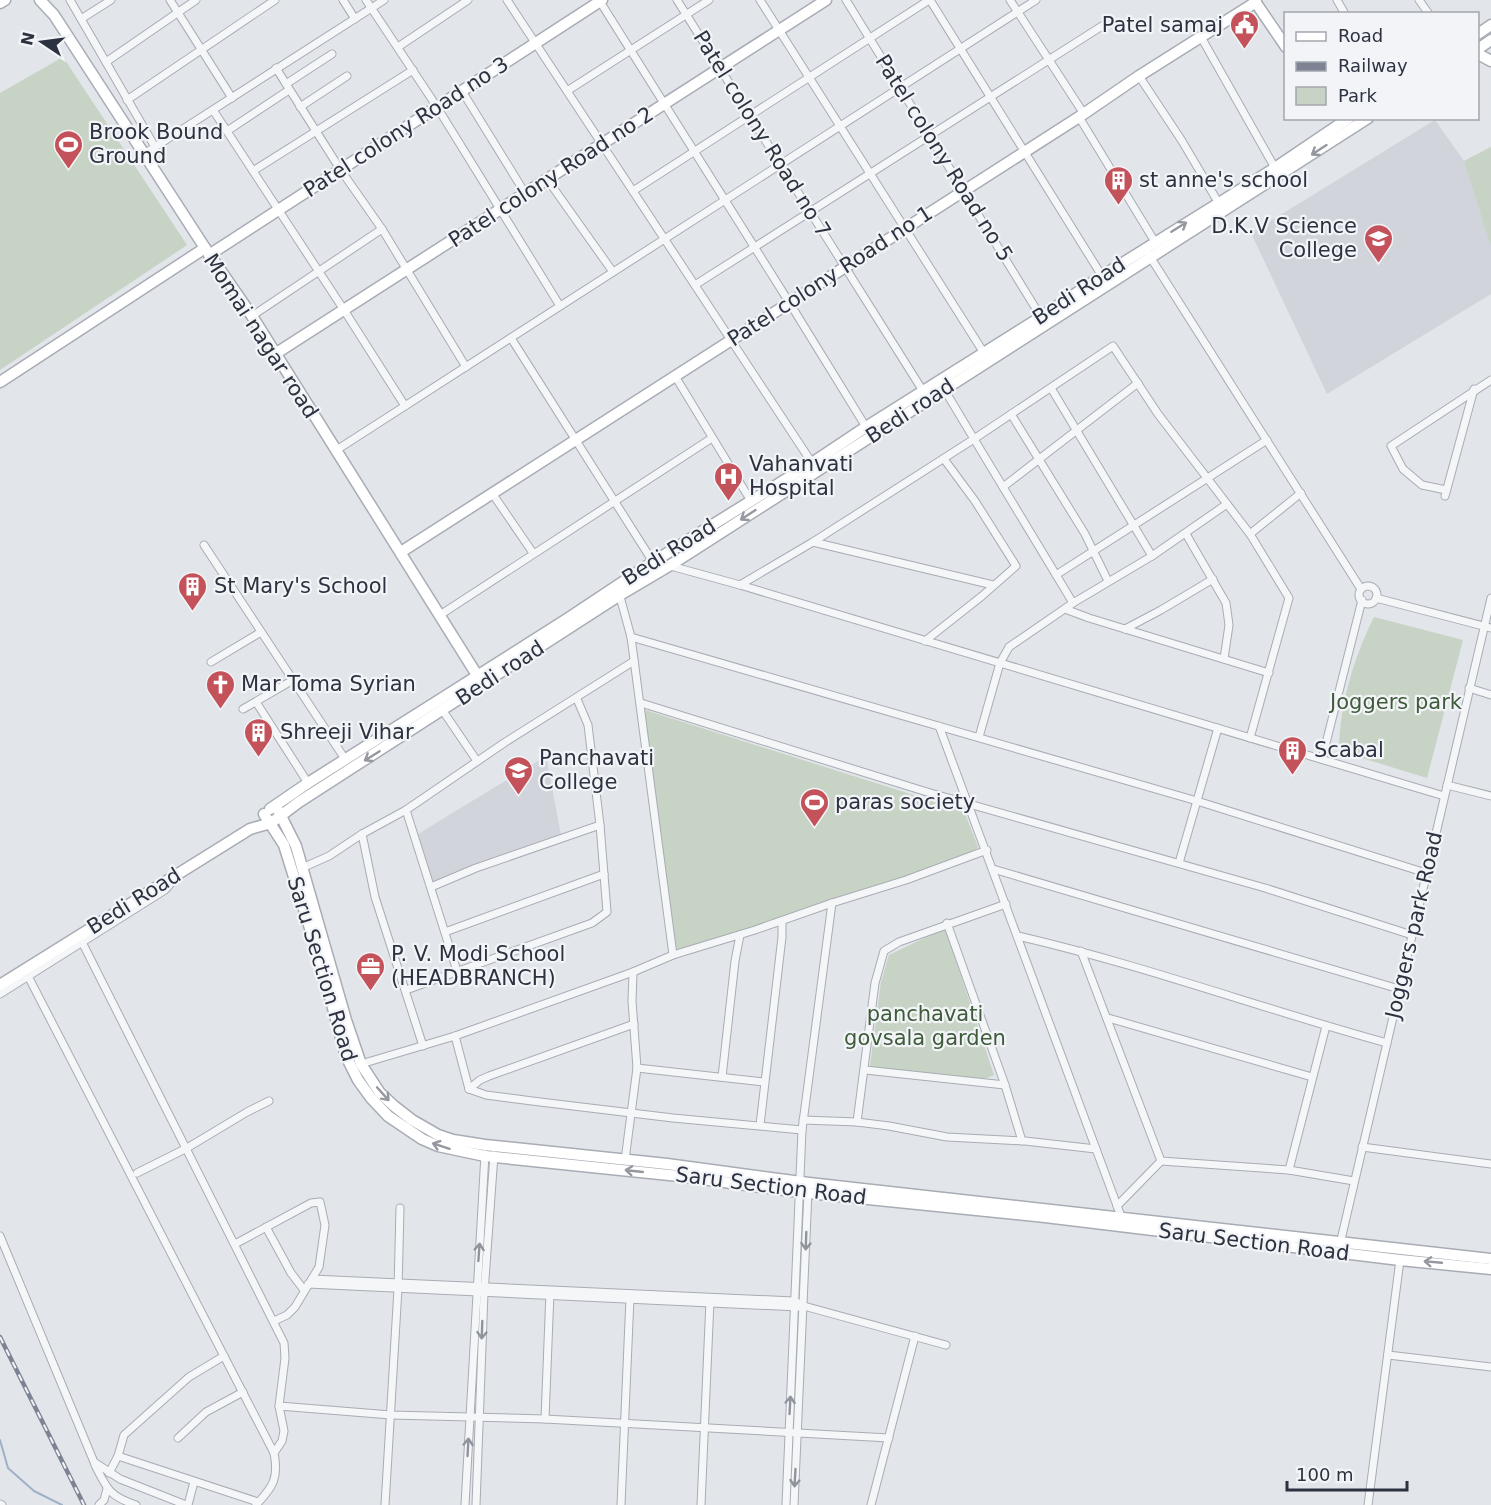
<svg xmlns="http://www.w3.org/2000/svg" width="1491" height="1505" viewBox="0 0 1491 1505" font-family="'DejaVu Sans',sans-serif">
  <style>
    .built { fill: #d1d4db }
    .green { fill: #c7d3c4 }
    .lines { fill: none; stroke-linecap: round; stroke-linejoin: round }
    .stream { stroke: #a0b0c7; stroke-width: 2 }
    .street-casing { stroke: #a8acb4; stroke-width: 9 }
    .secondary-casing { stroke: #a8acb4; stroke-width: 13 }
    .street { stroke: #f5f6f8; stroke-width: 7 }
    .secondary { stroke: #fff; stroke-width: 10 }
    .rail-casing { stroke: #7d8392; stroke-width: 4.5 }
    .rail { stroke: #f2f4f7; stroke-width: 2; stroke-dasharray: 7; stroke-linecap: butt }
    .oneway { stroke: #9698a0 }
    .oneway2 { stroke: #90949c }
    .labels { text-anchor: middle; dominant-baseline: central; stroke-width: 4.5; stroke-linejoin: round; paint-order: stroke }
    .poi-label { font-size: 21px; fill: #2c3240; stroke: #f2f4f7; text-anchor: start }
    .street-label { font-size: 21px; fill: #2c3240; stroke: #f2f4f7 }
    .park-label { font-size: 21px; fill: #3e5b3a; stroke: #f2f4f7 }
  </style>
  <rect width="100%" height="100%" fill="#e2e5ea"/>
  <g class="built">
    <path d="M 1435,120 L 1464,161 L 1491,147 L 1491,294 L 1327,394 L 1251,233 Z"/>
    <path d="M 546,756 L 561,835 L 430,885 L 418,834 Z"/>
  </g>
  <g class="green">
    <path d="M 63,57 L 187,245 L 0,370 L 0,93 Z"/>
    <path d="M 1491,147 L 1491,246 L 1464,161 Z"/>
    <path d="M 1374,617 L 1463,640 L 1427,778 L 1339,751 C 1339,706 1354,657 1374,617 Z"/>
    <path d="M 642,709 L 964,811 L 978,847 L 973,853 L 776,922 L 734,941 L 675,951 Z"/>
    <path d="M 945,928 L 994,1075 C 956,1093 909,1074 870,1066 L 881,982 L 889,955 Z"/>
  </g>
  <g class="lines">
    <path class="stream" d="M 0,1440 L 8,1468 L 34,1491 L 62,1505"/>
    <defs>
      <g id="street">
        <path d="M 70,0 L 155,147"/>
        <path d="M 170,0 L 232,98"/>
        <path d="M 343,0 L 355,19"/>
        <path d="M 366,0 L 437,107 L 560,306"/>
        <path d="M 507,0 L 814,466"/>
        <path d="M 599,0 L 789,302 L 866,427"/>
        <path d="M 677,0 L 923,391"/>
        <path d="M 760,0 L 984,353"/>
        <path d="M 846,0 L 1041,317"/>
        <path d="M 930,0 L 1102,276"/>
        <path d="M 1010,0 L 1084,114"/>
        <path d="M 1337,0 L 1345,14"/>
        <path d="M 1419,0 L 1429,14"/>
        <path d="M 81,19 L 111,0"/>
        <path d="M 1201,37 L 1275,168"/>
        <path d="M 398,47 L 468,0"/>
        <path d="M 106,62 L 196,0"/>
        <path d="M 276,68 L 340,169 L 382,229 L 466,367"/>
        <path d="M 1139,76 L 1182,141 L 1218,202"/>
        <path d="M 286,84 L 332,54"/>
        <path d="M 462,91 L 525,193"/>
        <path d="M 567,91 L 709,0"/>
        <path d="M 127,100 L 275,0"/>
        <path d="M 300,107 L 347,76"/>
        <path d="M 213,110 L 344,310 L 405,406"/>
        <path d="M 1079,117 L 1155,242"/>
        <path d="M 227,131 L 289,90"/>
        <path d="M 144,154 L 384,0"/>
        <path d="M 253,171 L 413,70"/>
        <path d="M 547,179 L 613,272"/>
        <path d="M 633,191 L 929,0"/>
        <path d="M 1149,255 L 1361,589"/>
        <path d="M 695,285 L 1102,26"/>
        <path d="M 252,316 L 382,229"/>
        <path d="M 511,338 L 653,562 L 657,563"/>
        <path d="M 675,376 L 751,501"/>
        <path d="M 1051,388 L 1152,556"/>
        <path d="M 944,389 L 974,439 L 1113,346 L 1158,414 L 1250,534 L 1289,598 L 1250,738"/>
        <path d="M 1011,414 L 1085,534 L 1108,581"/>
        <path d="M 335,451 L 1036,0"/>
        <path d="M 1003,487 L 1138,383"/>
        <path d="M 1446,490 L 1422,485 L 1403,469 L 1391,446 L 1491,380"/>
        <path d="M 492,493 L 533,553"/>
        <path d="M 1445,496 L 1474,389"/>
        <path d="M 1186,534 L 1226,603 L 1229,625 L 1224,659"/>
        <path d="M 1250,534 L 1301,493"/>
        <path d="M 813,542 L 993,585"/>
        <path d="M 204,545 L 345,759"/>
        <path d="M 667,565 L 740,585 L 1444,796"/>
        <path d="M 1056,575 L 1267,440"/>
        <path d="M 740,585 L 813,542 L 974,439 L 1073,603"/>
        <circle cx="1368" cy="595" r="9"/>
        <path d="M 619,593 L 631,637 L 673,955"/>
        <path d="M 1376,598 L 1491,628"/>
        <path d="M 1065,609 L 1089,618 L 1269,673"/>
        <path d="M 440,615 L 712,438"/>
        <path d="M 1125,629 L 1161,610 L 1213,579"/>
        <path d="M 631,637 L 1197,801 L 1426,873"/>
        <path d="M 925,641 L 982,596 L 1016,566 L 975,501 L 944,459"/>
        <path d="M 211,662 L 261,632"/>
        <path d="M 1469,688 L 1491,695"/>
        <path d="M 256,702 L 308,783"/>
        <path d="M 641,703 L 927,792 L 1265,888 L 1412,935"/>
        <path d="M 243,709 L 293,680"/>
        <path d="M 443,711 L 477,761"/>
        <path d="M 939,726 L 1122,1219"/>
        <path d="M 979,737 L 1000,663 L 1009,647 L 1073,603 L 1152,556 L 1227,504"/>
        <path d="M 1322,759 L 1362,600"/>
        <path d="M 1447,785 L 1491,796"/>
        <path d="M 406,810 L 457,971"/>
        <path d="M 362,834 L 375,897 L 423,1046"/>
        <path d="M 1179,863 L 1218,728"/>
        <path d="M 302,868 L 329,856 L 362,834 L 406,810 L 504,743 L 634,661"/>
        <path d="M 993,869 L 1399,989"/>
        <path d="M 431,887 L 476,868 L 600,825"/>
        <path d="M 947,923 L 1005,1085 L 1022,1141"/>
        <path d="M 445,932 L 604,874"/>
        <path d="M 1018,936 C 1143,965 1263,1009 1387,1043"/>
        <path d="M 82,942 L 284,1343 L 285,1358 L 279,1406 L 284,1431 L 282,1441 L 274,1453"/>
        <path d="M 1081,951 L 1161,1161 L 1289,1170 L 1354,1181"/>
        <path d="M 28,976 L 274,1453 C 279,1478 273,1487 256,1505"/>
        <path d="M 406,990 L 592,923 L 607,912 L 600,825 L 588,725 L 577,699"/>
        <path d="M 0,994 L 165,890 L 173,881"/>
        <path d="M 1108,1018 L 1312,1077"/>
        <path d="M 455,1036 L 469,1089"/>
        <path d="M 361,1064 L 455,1036 L 633,972 L 673,955 L 755,930 L 832,903 L 906,880 L 987,850"/>
        <path d="M 637,1068 L 764,1082"/>
        <path d="M 865,1070 L 1005,1085"/>
        <path d="M 722,1077 L 735,961 L 740,935"/>
        <path d="M 469,1089 L 486,1095 L 540,1102 L 673,1118 L 802,1130"/>
        <path d="M 469,1089 L 480,1080 L 489,1076 L 634,1024"/>
        <path d="M 803,1120 L 857,1122 L 889,1126 L 947,1137 L 1025,1141 L 1096,1149"/>
        <path d="M 857,1122 L 875,983 L 884,951 L 899,942 L 1006,904"/>
        <path d="M 760,1125 L 782,937 L 782,921"/>
        <path d="M 1362,1147 L 1491,1164"/>
        <path d="M 625,1160 L 637,1068 L 632,1001 L 633,972"/>
        <path d="M 1289,1170 L 1326,1026"/>
        <path d="M 137,1173 L 187,1148 L 247,1112 L 269,1101"/>
        <path d="M 1117,1206 L 1161,1161"/>
        <path d="M 266,1227 L 291,1273 L 304,1290"/>
        <path d="M 0,1236 L 94,1462 L 120,1479 L 186,1505"/>
        <path d="M 235,1244 L 311,1203 L 320,1202 L 325,1225 L 319,1267 L 295,1307 L 287,1315 L 274,1321"/>
        <path d="M 1340,1244 L 1491,598"/>
        <path d="M 312,1279 L 794,1301 L 804,1306 L 946,1345"/>
        <path d="M 308,1284 L 798,1307"/>
        <path d="M 1388,1355 L 1491,1367"/>
        <path d="M 279,1406 L 391,1415 L 545,1419 L 889,1438"/>
        <path d="M 545,1419 L 550,1292"/>
        <path d="M 178,1438 L 206,1412 L 243,1392"/>
        <path d="M 118,1456 L 258,1502"/>
        <path d="M 95,1465 C 107,1489 109,1496 136,1505"/>
        <path d="M 109,1473 L 118,1456 L 124,1435 L 189,1377 L 224,1356"/>
        <path d="M 0,1504 L 2,1505"/>
        <path d="M 99,1505 L 104,1500 L 107,1489"/>
        <path d="M 188,1505 L 194,1482"/>
        <path d="M 385,1505 L 398,1289 L 400,1208"/>
        <path d="M 465,1505 L 485,1154"/>
        <path d="M 476,1505 L 484,1293 L 494,1155"/>
        <path d="M 621,1505 L 630,1298"/>
        <path d="M 701,1505 L 710,1301"/>
        <path d="M 786,1505 L 802,1130 L 832,903"/>
        <path d="M 794,1505 L 808,1192"/>
        <path d="M 871,1505 L 915,1336"/>
        <path d="M 1368,1505 L 1400,1260"/>
      </g>
      <g id="secondary">
        <path d="M 40,0 L 54,15 L 205,248 L 252,316 L 477,675"/>
        <path d="M 1254,0 L 1286,47"/>
        <path d="M 0,3 L 5,0"/>
        <path d="M 1478,34 L 1491,25"/>
        <path d="M 1478,49 L 1491,40"/>
        <path d="M 1478,54 L 1491,61"/>
        <path d="M 209,255 L 602,0"/>
        <path d="M 275,354 L 826,0"/>
        <path d="M 0,382 L 205,248"/>
        <path d="M 401,552 L 1079,117 L 1139,76 L 1256,2"/>
        <path d="M 276,806 L 296,846 L 346,1020 L 361,1064 L 380,1093 L 394,1106 L 412,1120 L 438,1135 L 453,1140 L 485,1145 L 667,1164 L 809,1183 L 1491,1259"/>
        <path d="M 270,809 L 308,783 L 567,619 L 653,562 L 812,463 L 866,427 L 1041,317 L 1102,276 L 1275,168 L 1349,118"/>
        <path d="M 264,814 L 284,845 L 320,960 L 346,1056 L 358,1080 L 371,1098 L 388,1116 L 422,1139 L 438,1146 L 485,1156 L 679,1176 L 799,1192 L 1045,1217 L 1400,1260 L 1491,1269"/>
        <path d="M 0,985 L 250,829 L 271,823 L 299,802 L 620,595 L 669,566 L 1368,118"/>
      </g>
    </defs>
    <use href="#street" class="street-casing"/>
    <use href="#secondary" class="secondary-casing"/>
    <use href="#street" class="street"/>
    <use href="#secondary" class="secondary"/>
    <defs>
      <path id="rail" d="M 0,1337 L 84,1505"/>
    </defs>
    <use href="#rail" class="rail-casing"/>
    <use href="#rail" class="rail"/>
  </g>
  <defs><path id="oneway-shaft" d="M-6 0H5M1.5-3L5.5 0L1.5 3" fill="none" stroke-width="1.6" stroke-linecap="round" stroke-linejoin="round" transform="scale(1.5)"/></defs>
  <g class="oneway">
    <use href="#oneway-shaft" transform="translate(1319 150) rotate(147)"/>
    <use href="#oneway-shaft" transform="translate(1179 227) rotate(-32)"/>
    <use href="#oneway-shaft" transform="translate(748 515) rotate(147)"/>
    <use href="#oneway-shaft" transform="translate(372 756) rotate(148)"/>
    <use href="#oneway-shaft" transform="translate(383 1094) rotate(48)"/>
    <use href="#oneway-shaft" transform="translate(441 1146) rotate(-162)"/>
    <use href="#oneway-shaft" transform="translate(634 1171) rotate(-174)"/>
    <use href="#oneway-shaft" transform="translate(1433 1262) rotate(-175)"/>
  </g>
  <g class="oneway2">
    <use href="#oneway-shaft" transform="translate(806 1241) rotate(92)"/>
    <use href="#oneway-shaft" transform="translate(479 1252) rotate(-86)"/>
    <use href="#oneway-shaft" transform="translate(482 1330) rotate(92)"/>
    <use href="#oneway-shaft" transform="translate(790 1405) rotate(-87)"/>
    <use href="#oneway-shaft" transform="translate(468 1447) rotate(-87)"/>
    <use href="#oneway-shaft" transform="translate(795 1478) rotate(93)"/>
  </g>
  <defs>
    <symbol id="civic-pin" viewBox="-11 -11 22 30"><path d="M0 17L-7.5 6A9.5 9.5 0 1 1 7.5 6Z" fill="#c4525a" stroke="#f2f4f7"/><path d="M-.6-6.5H3V-4.5H.6V-3L4-1V1h2V6H-6V1h2V-1L-.6-3ZM-1.2 2.5V6h2.4V2.5Z" fill="#fff"/></symbol>
    <symbol id="stadium-pin" viewBox="-11 -11 22 30"><path d="M0 17L-7.5 6A9.5 9.5 0 1 1 7.5 6Z" fill="#c4525a" stroke="#f2f4f7"/><path d="M0-5a6.5 5 0 1 0 0 10a6.5 5 0 1 0 0-10ZM-3.5-1.8h7v3.6h-7Z" fill="#fff"/></symbol>
    <symbol id="building-pin" viewBox="-11 -11 22 30"><path d="M0 17L-7.5 6A9.5 9.5 0 1 1 7.5 6Z" fill="#c4525a" stroke="#f2f4f7"/><path d="M-4-6H4V6H1V3H-1V6H-4ZM-2.5-4.3h1.7v1.8h-1.7ZM.8-4.3h1.7v1.8H.8ZM-2.5-1h1.7V.8h-1.7ZM.8-1h1.7V.8H.8Z" fill="#fff"/></symbol>
    <symbol id="university-pin" viewBox="-11 -11 22 30"><path d="M0 17L-7.5 6A9.5 9.5 0 1 1 7.5 6Z" fill="#c4525a" stroke="#f2f4f7"/><path d="M0-5L7-2L0 1L-7-2ZM-4 1L0 2.5L4 1V4Q0 6-4 4Z" fill="#fff"/></symbol>
    <symbol id="hospital-pin" viewBox="-11 -11 22 30"><path d="M0 17L-7.5 6A9.5 9.5 0 1 1 7.5 6Z" fill="#c4525a" stroke="#f2f4f7"/><path d="M-5-5h3v3.5h4V-5h3V5h-3V1.5h-4V5h-3Z" fill="#fff"/></symbol>
    <symbol id="church-pin" viewBox="-11 -11 22 30"><path d="M0 17L-7.5 6A9.5 9.5 0 1 1 7.5 6Z" fill="#c4525a" stroke="#f2f4f7"/><path d="M-1.2-6h2.4v3.5h3.3v2.4h-3.3V6h-2.4V-.1h-3.3v-2.4h3.3Z" fill="#fff"/></symbol>
    <symbol id="office-pin" viewBox="-11 -11 22 30"><path d="M0 17L-7.5 6A9.5 9.5 0 1 1 7.5 6Z" fill="#c4525a" stroke="#f2f4f7"/><path d="M-6-3h4V-5.5h4V-3h4V5H-6ZM-1-4.5V-3h2v-1.5ZM-6 0V1H6V0Z" fill="#fff"/></symbol>
  </defs>
  <g fill-rule="evenodd">
    <use href="#civic-pin" x="1228" y="8" width="33" height="45"/>
    <use href="#stadium-pin" x="52" y="128" width="33" height="45"/>
    <use href="#building-pin" x="1102" y="164" width="33" height="45"/>
    <use href="#university-pin" x="1362" y="222" width="33" height="45"/>
    <use href="#hospital-pin" x="712" y="460" width="33" height="45"/>
    <use href="#building-pin" x="176" y="570" width="33" height="45"/>
    <use href="#church-pin" x="204" y="668" width="33" height="45"/>
    <use href="#building-pin" x="242" y="716" width="33" height="45"/>
    <use href="#building-pin" x="1276" y="734" width="33" height="45"/>
    <use href="#university-pin" x="502" y="754" width="33" height="45"/>
    <use href="#stadium-pin" x="798" y="786" width="33" height="45"/>
    <use href="#office-pin" x="354" y="950" width="33" height="45"/>
  </g>
  <g class="labels">
    <g class="poi-label">
      <text x="1223" y="25" text-anchor="end">Patel samaj</text>
      <text x="89" y="132">Brook Bound<tspan x="89" dy="24">Ground</tspan></text>
      <text x="1139" y="180">st anne's school</text>
      <text x="1357" y="226" text-anchor="end">D.K.V Science<tspan x="1357" dy="24">College</tspan></text>
      <text x="749" y="464">Vahanvati<tspan x="749" dy="24">Hospital</tspan></text>
      <text x="214" y="586">St Mary's School</text>
      <text x="241" y="684">Mar Toma Syrian</text>
      <text x="280" y="732">Shreeji Vihar</text>
      <text x="1314" y="750">Scabal</text>
      <text x="539" y="758">Panchavati<tspan x="539" dy="24">College</tspan></text>
      <text x="835" y="802">paras society</text>
      <text x="391" y="954">P. V. Modi School<tspan x="391" dy="24">(HEADBRANCH)</tspan></text>
    </g>
    <g class="street-label">
      <text transform="translate(406 127) rotate(-33)">Patel colony Road no 3</text>
      <text transform="translate(762 134) rotate(58)">Patel colony Road no 7</text>
      <text transform="translate(944 158) rotate(58)">Patel colony Road no 5</text>
      <text transform="translate(551 177) rotate(-33)">Patel colony Road no 2</text>
      <text transform="translate(830 276) rotate(-33)">Patel colony Road no 1</text>
      <text transform="translate(1079 291) rotate(-33)">Bedi Road</text>
      <text transform="translate(261 336) rotate(57)">Momai nagar road</text>
      <text transform="translate(910 411) rotate(-33)">Bedi road</text>
      <text transform="translate(669 552) rotate(-32)">Bedi Road</text>
      <text transform="translate(500 673) rotate(-33)">Bedi road</text>
      <text transform="translate(134 901) rotate(-32)">Bedi Road</text>
      <text transform="translate(1414 925) rotate(-77)">Joggers park Road</text>
      <text transform="translate(322 969) rotate(73)">Saru Section Road</text>
      <text transform="translate(771 1186) rotate(7)">Saru Section Road</text>
      <text transform="translate(1254 1242) rotate(7)">Saru Section Road</text>
    </g>
    <g class="park-label">
      <text x="1396" y="702">Joggers park</text>
      <text x="925" y="1014">panchavati<tspan x="925" dy="24">govsala garden</tspan></text>
    </g>
  </g>
  <rect x="1284" y="12" width="195" height="108" fill="#f2f4f7" stroke="#a3a6ae" stroke-width="1.5"/>
  <rect x="1296" y="32" width="30" height="9" fill="#ffffff" stroke="#a3a6ae" stroke-width="1.5"/>
  <text x="1338" y="42" font-size="18" fill="#2c3240">Road</text>
  <rect x="1296" y="62" width="30" height="9" fill="#7d8392" stroke="#a3a6ae" stroke-width="1.5"/>
  <text x="1338" y="72" font-size="18" fill="#2c3240">Railway</text>
  <rect x="1296" y="87" width="30" height="18" fill="#c7d3c4" stroke="#a3a6ae" stroke-width="1.5"/>
  <text x="1338" y="102" font-size="18" fill="#2c3240">Park</text>
  <g transform="translate(42 42) rotate(283)" stroke="#f2f4f7" stroke-width="4.5" paint-order="stroke">
  <path d="M0-4.5L10 22L0 15L-10 22Z" fill="#2c3240"/>
  <text y="-9" font-size="16" font-weight="bold" text-anchor="middle" fill="#2c3240">N</text>
  </g>
  <path d="M1287 1481v9h120v-9" fill="none" stroke="#2c3240" stroke-width="3"/>
  <text x="1296" y="1481" font-size="18" fill="#2c3240" stroke="#f2f4f7" stroke-width="4.5" paint-order="stroke">100 m</text>
</svg>
